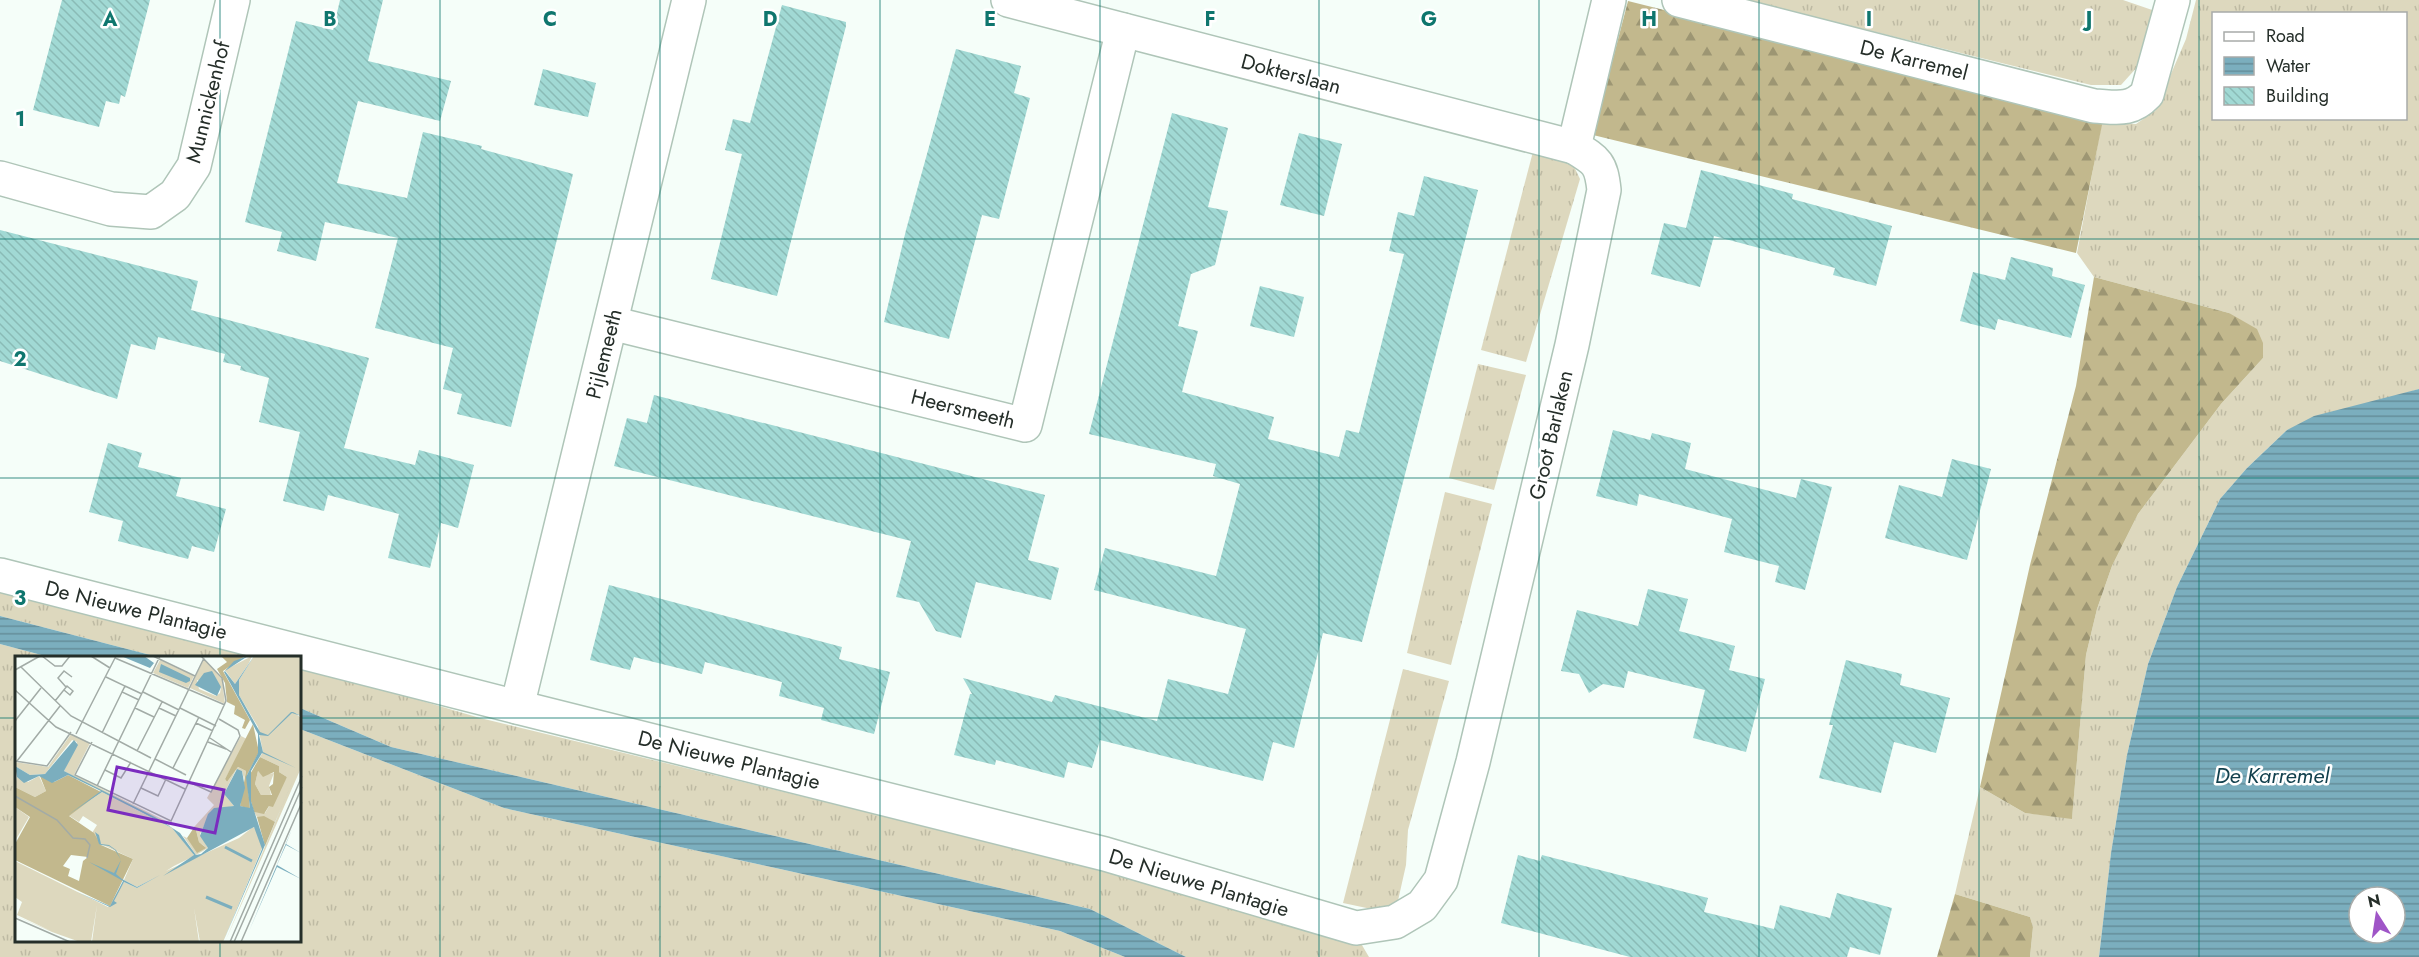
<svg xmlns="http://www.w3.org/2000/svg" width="2419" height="957" viewBox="0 0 2419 957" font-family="Jost,sans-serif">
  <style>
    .grass { fill: url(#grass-tufts); fill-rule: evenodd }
    .forest { fill: url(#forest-firs) }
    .water { fill: url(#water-rules); fill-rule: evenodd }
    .building { fill: url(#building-back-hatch) }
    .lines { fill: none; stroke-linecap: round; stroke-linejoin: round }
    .street-casing { stroke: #afc5b8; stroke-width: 36 }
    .street { stroke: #fff; stroke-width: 33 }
    .grid { fill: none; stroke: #0f766e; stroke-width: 1.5; stroke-opacity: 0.55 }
    .labels { text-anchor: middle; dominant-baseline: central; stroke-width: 5; stroke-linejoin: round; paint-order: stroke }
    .street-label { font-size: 21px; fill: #252e29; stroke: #fff }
    .water-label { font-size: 22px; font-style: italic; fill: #13414e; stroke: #fff }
    .inset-river { fill: none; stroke: #7baebe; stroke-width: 3 }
    .inset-road { fill: none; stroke: #a2aba6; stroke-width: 1.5 }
    .view { fill: #7b2cbf; fill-opacity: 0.15; stroke: #7b2cbf; stroke-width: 3 }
    .inset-edge { fill: none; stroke: #252e29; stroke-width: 3 }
    .grid-label { font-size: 20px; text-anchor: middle; font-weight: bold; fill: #0f766e; stroke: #fff; stroke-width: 5; stroke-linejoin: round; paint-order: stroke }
  </style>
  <defs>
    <pattern id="grass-tufts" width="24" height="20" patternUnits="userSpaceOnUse" patternTransform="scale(1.5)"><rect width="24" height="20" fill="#ddd8be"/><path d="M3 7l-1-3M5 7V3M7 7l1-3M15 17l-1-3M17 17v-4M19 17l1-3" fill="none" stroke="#bebaa3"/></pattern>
    <pattern id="forest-firs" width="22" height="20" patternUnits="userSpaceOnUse" patternTransform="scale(1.5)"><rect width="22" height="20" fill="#c2b88d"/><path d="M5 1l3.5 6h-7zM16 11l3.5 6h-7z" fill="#9d9673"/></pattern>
    <pattern id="water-rules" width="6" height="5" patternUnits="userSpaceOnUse" patternTransform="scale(1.5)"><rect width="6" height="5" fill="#7baebe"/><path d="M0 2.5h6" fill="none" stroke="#658e9a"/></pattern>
    <pattern id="building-back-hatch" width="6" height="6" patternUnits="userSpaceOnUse" patternTransform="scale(1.5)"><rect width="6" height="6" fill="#a1d9d4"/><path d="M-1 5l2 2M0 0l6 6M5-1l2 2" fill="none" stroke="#8abbb6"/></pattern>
  </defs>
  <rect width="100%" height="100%" fill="#f5fef9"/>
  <g class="grass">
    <path d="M 1746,0 L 2123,0 L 2158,12 L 2148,55 L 2121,85 L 2091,85 Z"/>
    <path d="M 2196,0 L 2419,0 L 2419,389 L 2287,430 L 2247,468 L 2220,499 L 2177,587 L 2148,664 L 2127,755 L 2111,853 L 2099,957 L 2030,957 L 2033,927 L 2030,917 L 1955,894 L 1980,787 L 2025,813 L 2072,818 L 2086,655 L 2097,609 L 2112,566 L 2138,514 L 2221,404 L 2263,358 L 2229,313 L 2094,277 L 2077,253 L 2102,122 L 2136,124 L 2155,111 L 2186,39 ZM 2214,14 L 2406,14 L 2406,118 L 2214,118 Z"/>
    <path d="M 1535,144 L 1570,158 L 1580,179 L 1526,362 L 1481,350 Z"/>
    <path d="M 1478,364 L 1526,375 L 1494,490 L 1449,478 Z"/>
    <path d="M 1445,492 L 1492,504 L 1451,665 L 1407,653 Z"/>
    <path d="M 0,586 L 274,657 L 158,657 L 0,616 Z"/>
    <path d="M 0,644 L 49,657 L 16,657 L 16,940 L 300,940 L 300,729 L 504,808 L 1060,931 L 1125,957 L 0,957 Z"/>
    <path d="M 300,665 L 480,718 L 1073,862 L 1356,935 L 1369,957 L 1186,957 L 1090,909 L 391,747 L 300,708 Z"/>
    <path d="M 1403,669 L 1449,681 L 1408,830 L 1406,865 L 1395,914 L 1343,903 Z"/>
  </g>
  <g class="forest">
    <path d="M 1628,1 L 2103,120 L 2076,253 L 1593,135 Z"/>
    <path d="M 2094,277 L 2229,313 L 2257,329 L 2263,343 L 2263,358 L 2221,404 L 2138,514 L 2112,566 L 2097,609 L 2086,655 L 2072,819 L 2025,813 L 1980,787 L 2030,565 L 2076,386 Z"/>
    <path d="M 1955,894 L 2030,917 L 2033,927 L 2030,957 L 1937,957 Z"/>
  </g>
  <g class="water">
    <path d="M 2419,389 L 2419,957 L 2099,957 L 2111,853 L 2127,755 L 2148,664 L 2177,587 L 2220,499 L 2247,468 L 2287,430 L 2314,416 ZM 2359,897 L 2395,897 L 2395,933 L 2359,933 Z"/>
    <path d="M 0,616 L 158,657 L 49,657 L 0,644 Z"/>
    <path d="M 300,708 L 391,747 L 1090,909 L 1186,957 L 1125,957 L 1060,931 L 504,808 L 300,729 Z"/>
  </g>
  <g class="building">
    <path d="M 62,0 L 150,0 L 125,97 L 121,95 L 119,104 L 106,101 L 99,127 L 33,110 Z"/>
    <path d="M 340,0 L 383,0 L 368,61 L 451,81 L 440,121 L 358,101 L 337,183 L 407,198 L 423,132 L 482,146 L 481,149 L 573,174 L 511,427 L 457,414 L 462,394 L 443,389 L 453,348 L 375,328 L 398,238 L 325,222 L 316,261 L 277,251 L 282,232 L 245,222 L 296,21 L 333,30 Z"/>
    <path d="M 782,5 L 846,22 L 846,26 L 777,296 L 711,279 L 742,154 L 725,150 L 733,119 L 750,123 Z"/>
    <path d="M 956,49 L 1021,66 L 1014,93 L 1030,98 L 999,219 L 982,215 L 949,339 L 884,322 L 906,230 Z"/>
    <path d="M 543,69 L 596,83 L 588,117 L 534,105 Z"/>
    <path d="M 1172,113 L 1228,128 L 1208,207 L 1228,211 L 1215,265 L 1191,274 L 1178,326 L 1198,331 L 1182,392 L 1274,417 L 1268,439 L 1339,457 L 1346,430 L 1359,433 L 1404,254 L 1389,251 L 1398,212 L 1414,216 L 1424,176 L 1478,190 L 1362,642 L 1323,633 L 1294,748 L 1273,742 L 1263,781 L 1100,740 L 1092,768 L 1068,762 L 1064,778 L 996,760 L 995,765 L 954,755 L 970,694 L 972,694 L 963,678 L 1052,702 L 1055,695 L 1157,721 L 1168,679 L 1228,694 L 1246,629 L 1094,590 L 1105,548 L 1216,576 L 1240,484 L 1213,476 L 1216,464 L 1089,434 Z"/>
    <path d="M 1299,133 L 1342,144 L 1324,216 L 1280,205 Z"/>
    <path d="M 1701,170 L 1793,194 L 1792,199 L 1892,226 L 1876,286 L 1833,275 L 1835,268 L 1714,236 L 1700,287 L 1651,274 L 1664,223 L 1686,228 Z"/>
    <path d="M 0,230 L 198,281 L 191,310 L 369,358 L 344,448 L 415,465 L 419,450 L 474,465 L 458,528 L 441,523 L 430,568 L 388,558 L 399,514 L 328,495 L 324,511 L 283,501 L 300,432 L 259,422 L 269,378 L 240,370 L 241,366 L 223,362 L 225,354 L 158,337 L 155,350 L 131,344 L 117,399 L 0,361 Z"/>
    <path d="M 2011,257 L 2053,268 L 2052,276 L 2085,285 L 2071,338 L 1998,319 L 1995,330 L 1960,321 L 1973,272 L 2005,280 Z"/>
    <path d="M 1260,286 L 1304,297 L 1294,337 L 1250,326 Z"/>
    <path d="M 654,395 L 1045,495 L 1028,560 L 1059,568 L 1051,600 L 976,582 L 961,638 L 936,631 L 919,602 L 896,597 L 911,541 L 614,466 L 627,418 L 647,423 Z"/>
    <path d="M 1613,430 L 1650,440 L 1652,433 L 1691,443 L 1685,469 L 1796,498 L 1801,479 L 1832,487 L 1805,590 L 1775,582 L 1779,566 L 1724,552 L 1732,519 L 1639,494 L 1637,506 L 1596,496 Z"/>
    <path d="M 108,443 L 142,453 L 138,467 L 181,478 L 176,496 L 226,509 L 214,552 L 192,546 L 188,559 L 118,541 L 123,521 L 89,512 Z"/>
    <path d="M 1952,459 L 1991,469 L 1967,560 L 1885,538 L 1899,485 L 1942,497 Z"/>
    <path d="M 609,585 L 842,647 L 839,659 L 890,672 L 874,734 L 821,720 L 824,708 L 779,696 L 782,682 L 705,662 L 702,674 L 634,657 L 630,670 L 590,660 Z"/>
    <path d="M 1648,589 L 1688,599 L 1679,631 L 1735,646 L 1729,670 L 1765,679 L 1746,752 L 1693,738 L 1705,690 L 1628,671 L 1624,688 L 1603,684 L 1589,693 L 1579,674 L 1561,671 L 1577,610 L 1638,626 Z"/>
    <path d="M 1846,660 L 1902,674 L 1900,685 L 1950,698 L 1936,753 L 1894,742 L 1881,793 L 1819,778 L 1833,725 L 1829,725 Z"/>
    <path d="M 1518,855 L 1540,861 L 1542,855 L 1708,898 L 1704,912 L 1774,929 L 1780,905 L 1830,918 L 1837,893 L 1892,908 L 1880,955 L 1850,947 L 1847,957 L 1630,957 L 1501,923 Z"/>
  </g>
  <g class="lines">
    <defs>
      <g id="street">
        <path d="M 1008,0 L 1574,147"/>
        <path d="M 1679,0 L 2094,106 C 2116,107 2130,112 2147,94 L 2173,0"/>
        <path d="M 0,178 L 111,209 L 151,212 L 175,195 L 194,166 L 233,0"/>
        <path d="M 611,323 L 1025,425 L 1123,30"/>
        <path d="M 0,575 L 517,707 L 1105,854 L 1356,928 L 1395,922 L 1422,906 L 1441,880 L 1473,762 L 1572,345 L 1604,190 C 1601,163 1597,161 1574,147 L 1609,0"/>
        <path d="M 517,707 L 689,0"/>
      </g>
    </defs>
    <use href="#street" class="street-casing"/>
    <use href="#street" class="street"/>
  </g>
  <path class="grid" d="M 220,0 L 220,657M 440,0 L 440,957M 660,0 L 660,957M 880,0 L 880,957M 1100,0 L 1100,957M 1319,0 L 1319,957M 1539,0 L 1539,957M 1759,0 L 1759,957M 1979,0 L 1979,957M 2199,0 L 2199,957M 0,239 L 2419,239M 0,478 L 2419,478M 0,718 L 16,718M 300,718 L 2419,718M 220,940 L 220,957"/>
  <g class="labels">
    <g class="street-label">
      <text transform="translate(1914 60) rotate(14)">De Karremel</text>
      <text transform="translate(1291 74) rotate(15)">Dokterslaan</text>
      <text transform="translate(208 102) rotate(-76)">Munnickenhof</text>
      <text transform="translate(604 354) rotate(-76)">Pijlemeeth</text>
      <text transform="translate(963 409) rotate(14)">Heersmeeth</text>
      <text transform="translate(1551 435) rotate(-77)">Groot Barlaken</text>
      <text transform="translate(136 610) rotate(14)">De Nieuwe Plantagie</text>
      <text transform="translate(729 760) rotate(14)">De Nieuwe Plantagie</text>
      <text transform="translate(1199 883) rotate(17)">De Nieuwe Plantagie</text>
    </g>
    <g class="water-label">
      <text x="2272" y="775">De Karremel</text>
    </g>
  </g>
  <g transform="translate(15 656)">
    <rect width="286" height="286" fill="#f5fef9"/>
    <path d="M 237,0 L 234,7 L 220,28 L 210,14 ZM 239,0 L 286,0 L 286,60 L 280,57 L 286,62 L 286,112 L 210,286 L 267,150 L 260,166 L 242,161 L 239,156 L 250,157 L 272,121 L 264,116 L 264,110 L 245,101 L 248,96 L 243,71 L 224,39 L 224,24 ZM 189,3 L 207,23 L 210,48 L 175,32 ZM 182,24 L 206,31 L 205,37 L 201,40 L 184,33 ZM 145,4 L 179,20 L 173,32 L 138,17 ZM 56,78 L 75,87 L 59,119 L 153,166 L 155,170 L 142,162 L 112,149 L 157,172 L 178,197 L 179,200 L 159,210 L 151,215 L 224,182 L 238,171 L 241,173 L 247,192 L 208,286 L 185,286 L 179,252 L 184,286 L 77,286 L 82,249 L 76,286 L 65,286 L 37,276 L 1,260 L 36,275 L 2,259 L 7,246 L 0,241 L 0,205 L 93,251 L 109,226 L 122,232 L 141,221 L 122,231 L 109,224 L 118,203 L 86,188 L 77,177 L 82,169 L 68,160 L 64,166 L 53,159 L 87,136 L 108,147 L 49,115 L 62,86 L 57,84 L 30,118 L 15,119 L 0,110 L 0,106 L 33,111 ZM 226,80 L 232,83 L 210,123 L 212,126 L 223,111 L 231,115 L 229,123 L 227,115 L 221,114 L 209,138 L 219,150 L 196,155 L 185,178 L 193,192 L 181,199 L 168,180 L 190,191 L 184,186 L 180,170 L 199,149 L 192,142 ZM 243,115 L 247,119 L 259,117 L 254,130 L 256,139 L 246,139 L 240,128 ZM 24,120 L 31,135 L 20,141 L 0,131 L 2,121 L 13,126 ZM 0,151 L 14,161 L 0,185 Z" fill="#ddd8be" fill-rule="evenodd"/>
    <path d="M 206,0 L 230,0 L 208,15 L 235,64 L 230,73 L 227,72 L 230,64 L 219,58 L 220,50 L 212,46 L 210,27 L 202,13 L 212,6 ZM 238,68 L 244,96 L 232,119 L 235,153 L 225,150 L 231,115 L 223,111 L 212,126 L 210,123 ZM 245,101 L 264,110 L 264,116 L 272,121 L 258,151 L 254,150 L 249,158 L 239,156 L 235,142 L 234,120 ZM 243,115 L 248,121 L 259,116 L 258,128 L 254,131 L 257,139 L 246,139 L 240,128 ZM 53,119 L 86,136 L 54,160 L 79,177 L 86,189 L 118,203 L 95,250 L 0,204 L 0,188 L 15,161 L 0,151 L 0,131 L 20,141 L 31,135 L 25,120 L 39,126 ZM 56,199 L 73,201 L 68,205 L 64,225 L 53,220 L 55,213 L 48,210 ZM 249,160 L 260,166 L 250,190 L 242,161 ZM 180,170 L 184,186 L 191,192 L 182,197 L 172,182 Z" fill="#c2b88d" fill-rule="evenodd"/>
    <path d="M 106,0 L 129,0 L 139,7 L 135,12 ZM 233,0 L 210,15 L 220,28 L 239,0 L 224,24 L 224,39 L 245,76 L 253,79 L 276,56 L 278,56 L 286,60 L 277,57 L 253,80 L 244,79 L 248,96 L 281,112 L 247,97 L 236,115 L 236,145 L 250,189 L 286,106 L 208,286 L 247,193 L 239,171 L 148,220 L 179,199 L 157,172 L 87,136 L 53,159 L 86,135 L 53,119 L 37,127 L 24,120 L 9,127 L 2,121 L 0,110 L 15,119 L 30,118 L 59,84 L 63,89 L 49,115 L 142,162 L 165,177 L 181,199 L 186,198 L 193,192 L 185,180 L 193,158 L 199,152 L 219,150 L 209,138 L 222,113 L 227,115 L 230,132 L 225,150 L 235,152 L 231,121 L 243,97 L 243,78 L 209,16 L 219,5 ZM 146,8 L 175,22 L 175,25 L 171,27 L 144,16 ZM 197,15 L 206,31 L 202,40 L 180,29 L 189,17 ZM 277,173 L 271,188 L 286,197 L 271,189 L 262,209 L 286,223 L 262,211 L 234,275 ZM 80,176 L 84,179 L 86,188 L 94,189 L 101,194 L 106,204 L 101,218 L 107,223 L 122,231 L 145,219 L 122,232 L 109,226 L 99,245 L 102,247 L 95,251 L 62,236 L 95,250 L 108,225 L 74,206 L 99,217 L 106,204 L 100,194 L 94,190 L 86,189 L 84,188 Z" fill="#7baebe"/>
    <path class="inset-river" d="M 210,191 L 237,205M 191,241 L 217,252"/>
    <path class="inset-road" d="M 27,0 L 40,10 L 47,10 L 55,0M 76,0 L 95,12M 138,0 L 180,20M 100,2 L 210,49M 6,11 L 56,60 L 136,102M 0,14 L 25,0M 91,21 L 110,30 L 107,36 L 124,44M 110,30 L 127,38M 51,31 L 43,22 L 49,15 L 57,21M 0,34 L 41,71 L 170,133M 128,36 L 164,54M 40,45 L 52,30 L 58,35 L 55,39 L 49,34M 120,52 L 139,61M 144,52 L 161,60M 165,52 L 201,70M 0,65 L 26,32M 181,67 L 198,75M 87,77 L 107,36M 61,78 L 101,0M 195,82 L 216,96M 77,86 L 60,119 L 156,165 L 211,45 L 207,22 L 186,0M 193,86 L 211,93M 122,95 L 147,46M 140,103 L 171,119M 0,105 L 32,110 L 56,76M 2,105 L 45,50M 158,112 L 184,61M 90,114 L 106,122 L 116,106M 174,126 L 196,136 L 225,80 L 223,74 L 204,63M 82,130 L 145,0M 126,132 L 143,140 L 151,123M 0,140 L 42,164 L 58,182 L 70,183 L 75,189 L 72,202M 118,148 L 189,2M 0,262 L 55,286M 215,286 L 287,120M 219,286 L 287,131M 226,286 L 287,146"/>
    <path class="view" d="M 102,111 L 209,134 L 200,177 L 93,154 Z"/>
    <rect width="286" height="286" class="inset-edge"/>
  </g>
  <g class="grid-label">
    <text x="110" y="26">A</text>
    <text x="330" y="26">B</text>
    <text x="550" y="26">C</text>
    <text x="770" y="26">D</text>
    <text x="990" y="26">E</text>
    <text x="1210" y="26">F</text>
    <text x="1429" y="26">G</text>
    <text x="1649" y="26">H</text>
    <text x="1869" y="26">I</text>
    <text x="2089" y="26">J</text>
    <text x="20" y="126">1</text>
    <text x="20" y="366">2</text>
    <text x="20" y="605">3</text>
  </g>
  <rect x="2212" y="12" width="195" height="108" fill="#ffffff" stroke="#a8aba9" stroke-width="1.5"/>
  <rect x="2224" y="32" width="30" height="9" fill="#ffffff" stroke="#a8aba9" stroke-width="1.5"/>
  <text x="2266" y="42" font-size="18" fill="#252e29">Road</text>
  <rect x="2224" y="57" width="30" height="18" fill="url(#water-rules)" stroke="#a8aba9" stroke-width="1.5"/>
  <text x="2266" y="72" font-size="18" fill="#252e29">Water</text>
  <rect x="2224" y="87" width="30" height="18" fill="url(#building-back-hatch)" stroke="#a8aba9" stroke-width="1.5"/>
  <text x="2266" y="102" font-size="18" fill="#252e29">Building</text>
  <g transform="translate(2377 915) rotate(348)"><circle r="28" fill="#ffffff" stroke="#a8aba9" stroke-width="1.5"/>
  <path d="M0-4.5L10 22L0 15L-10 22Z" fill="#9f55c7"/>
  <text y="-9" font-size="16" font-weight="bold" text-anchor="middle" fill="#252e29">N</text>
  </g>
</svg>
